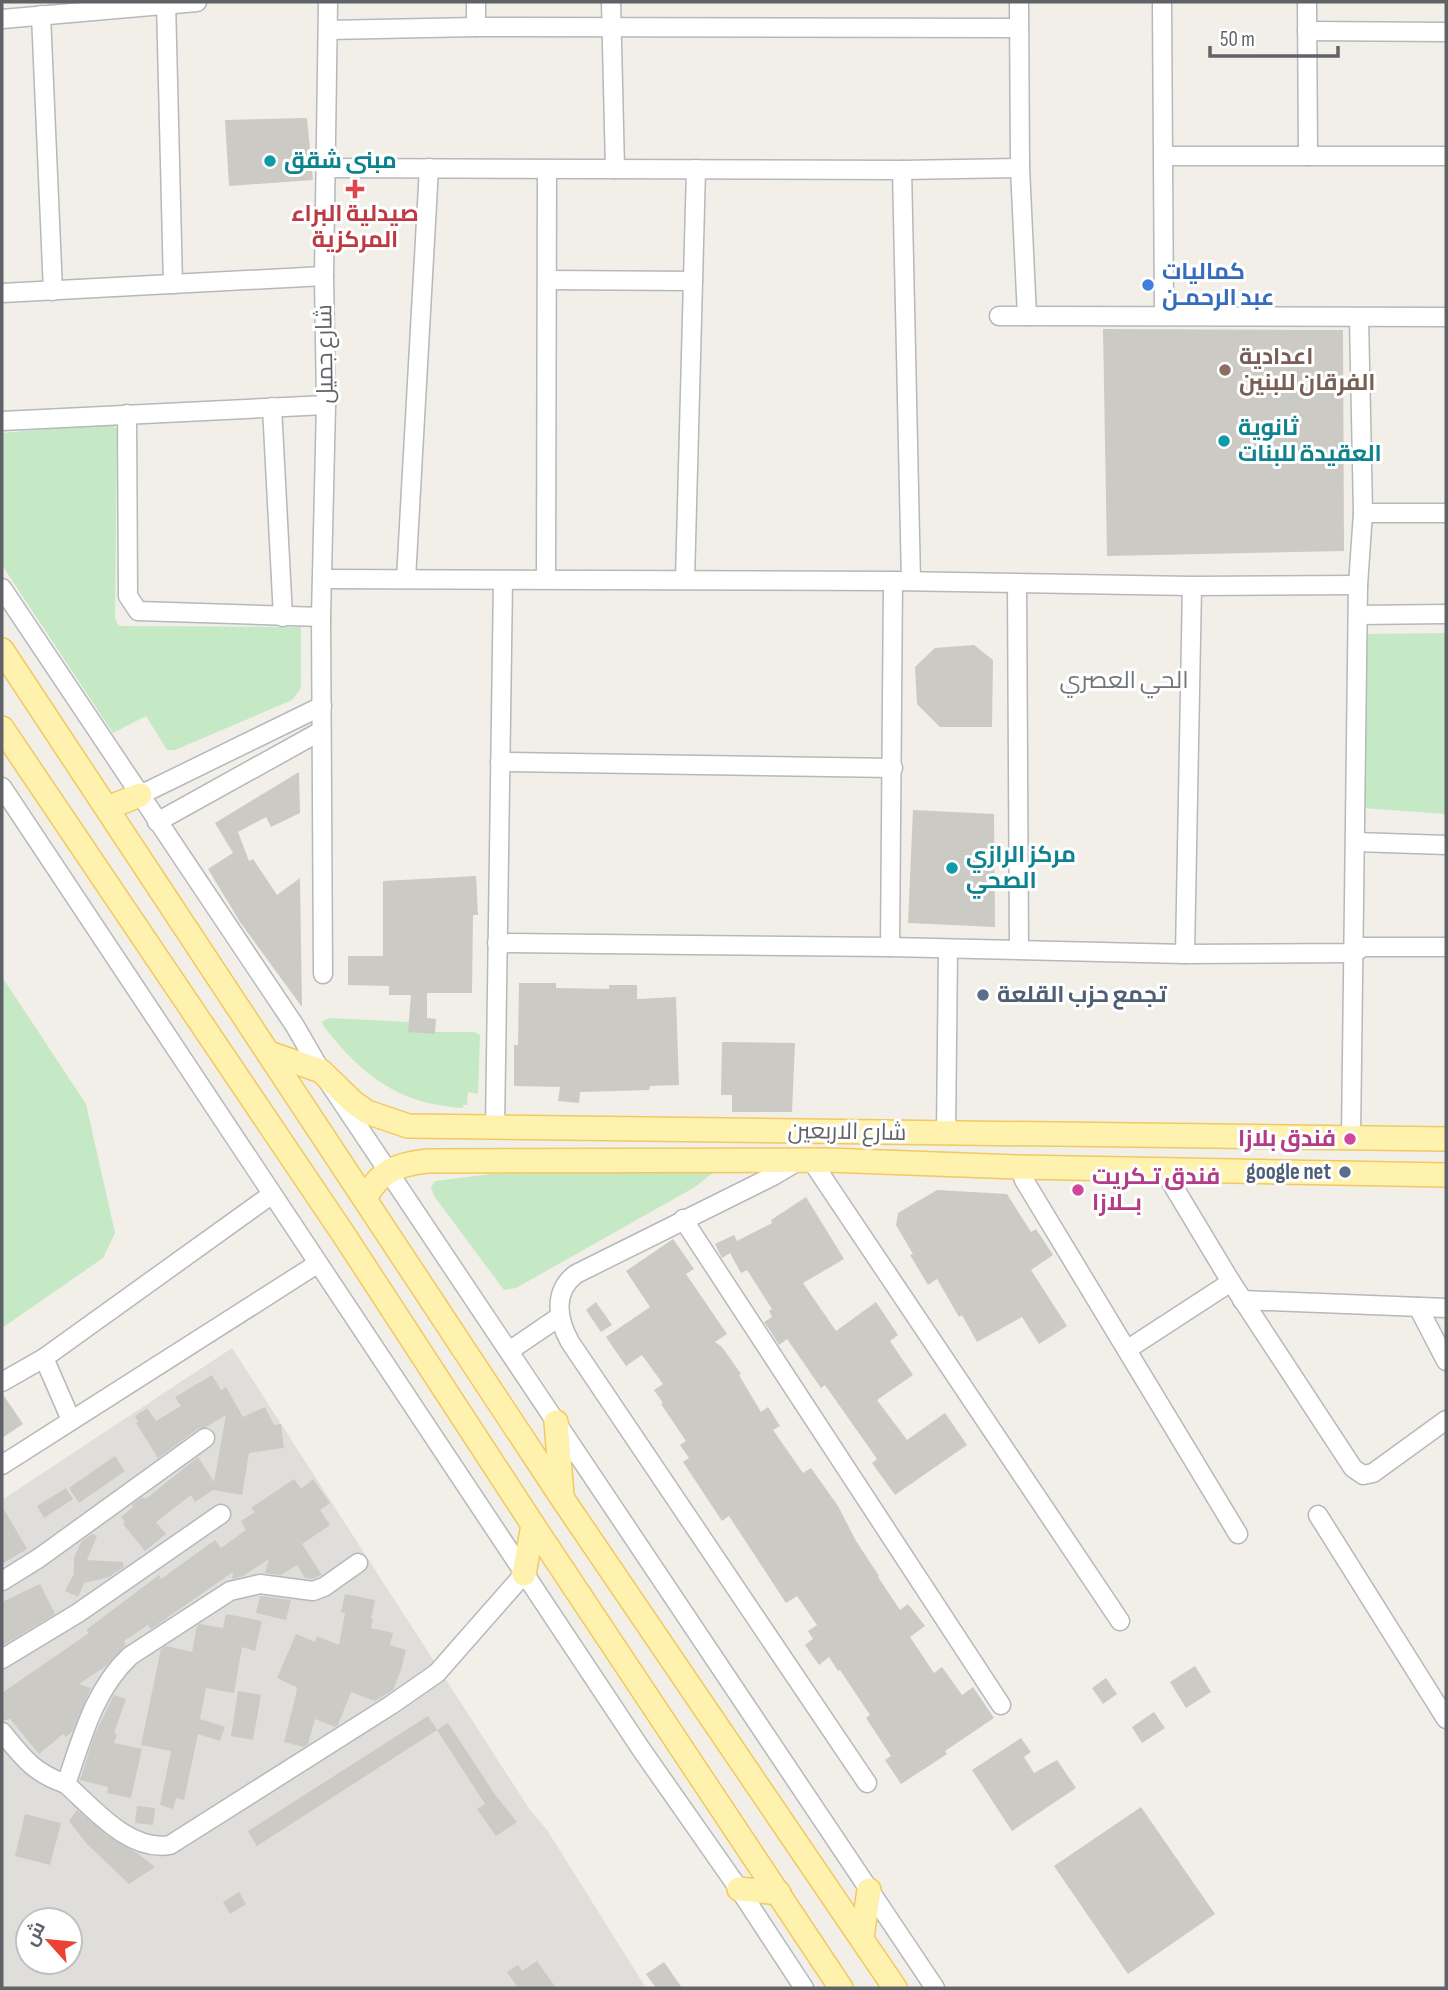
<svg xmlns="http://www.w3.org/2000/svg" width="1448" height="1990" viewBox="0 0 1448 1990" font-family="'Sofia Sans Condensed',Cairo,sans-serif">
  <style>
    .industrial { fill: #e0deda; fill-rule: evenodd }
    .green { fill: #c5e8c5 }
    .building { fill: #cccac5 }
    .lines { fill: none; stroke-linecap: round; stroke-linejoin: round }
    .minor-casing { stroke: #b5b8bc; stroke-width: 21 }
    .major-casing { stroke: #f2c960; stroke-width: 26 }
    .minor { stroke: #fff; stroke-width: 18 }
    .major { stroke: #fff2af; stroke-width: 23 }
    .culture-dot { fill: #0f9aa8; stroke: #fff; stroke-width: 2.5 }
    .health-dot { fill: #e0444e; stroke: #fff; stroke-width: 2.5 }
    .shop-dot { fill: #3f7fe0; stroke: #fff; stroke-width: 2.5 }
    .education-dot { fill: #8d6e63; stroke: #fff; stroke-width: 2.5 }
    .service-dot { fill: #5c6f8a; stroke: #fff; stroke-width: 2.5 }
    .hotel-dot { fill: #d1479c; stroke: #fff; stroke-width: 2.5 }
    .labels { text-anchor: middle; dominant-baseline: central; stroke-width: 6; stroke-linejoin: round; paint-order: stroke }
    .culture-label { font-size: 23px; font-weight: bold; fill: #0d838f; stroke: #fff; text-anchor: start }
    .health-label { font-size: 23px; font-weight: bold; fill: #be3a42; stroke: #fff }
    .shop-label { font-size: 23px; font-weight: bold; fill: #366cbe; stroke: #fff; text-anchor: start }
    .street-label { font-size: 23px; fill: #5f6368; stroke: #fff }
    .education-label { font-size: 23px; font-weight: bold; fill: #785e54; stroke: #fff; text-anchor: start }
    .service-label { font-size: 23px; font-weight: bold; fill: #4e5e75; stroke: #fff; text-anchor: start }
    .hotel-label { font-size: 23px; font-weight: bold; fill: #b23c85; stroke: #fff; text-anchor: end }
    .neighbourhood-label { font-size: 24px; fill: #70757a; stroke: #fff }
  </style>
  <rect width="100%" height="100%" fill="#f1efe8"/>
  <path class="industrial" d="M 232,1348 L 530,1810 L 547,1830 L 646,1988 L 2,1988 L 2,1500 ZM 28,1920 L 70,1920 L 70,1962 L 28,1962 Z"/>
  <g class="green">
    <path d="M 112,423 L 117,430 L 115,618 L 119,626 L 301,627 L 301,688 L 292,700 L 175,750 L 167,750 L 146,716 L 113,733 L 2,565 L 2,433 Z"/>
    <path d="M 1446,633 L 1446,814 L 1363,808 L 1367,634 Z"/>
    <path d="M 2,977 L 86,1104 L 115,1233 L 103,1258 L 2,1328 Z"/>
    <path d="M 330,1018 L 409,1022 L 408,1032 L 474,1032 L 480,1035 L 478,1094 L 468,1092 L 467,1105 L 463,1105 L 463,1108 C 398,1104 361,1075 323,1025 L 322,1021 Z"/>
    <path d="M 719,1168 L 695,1187 L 516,1288 L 504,1290 L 434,1196 L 431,1187 L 435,1181 L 515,1171 Z"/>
  </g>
  <g class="building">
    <path d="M 307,118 L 313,180 L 229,186 L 225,120 Z"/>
    <path d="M 1103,329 L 1343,330 L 1344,551 L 1107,556 Z"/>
    <path d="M 974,645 L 993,660 L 992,727 L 940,727 L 917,704 L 915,667 L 935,648 Z"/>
    <path d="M 299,772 L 300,813 L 271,827 L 266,817 L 238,832 L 249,861 L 253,859 L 277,895 L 300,878 L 302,1007 L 240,922 L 208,869 L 233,853 L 215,823 Z"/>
    <path d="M 913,810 L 994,814 L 995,927 L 908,923 Z"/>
    <path d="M 476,876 L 478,915 L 473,915 L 472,993 L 427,993 L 427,1018 L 436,1019 L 435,1034 L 408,1032 L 411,995 L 389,995 L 389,986 L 348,985 L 348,956 L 383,956 L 383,881 Z"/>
    <path d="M 519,983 L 556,983 L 556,988 L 609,989 L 609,985 L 637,985 L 637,999 L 676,997 L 679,1085 L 650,1086 L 649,1090 L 580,1092 L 579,1103 L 558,1101 L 560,1087 L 514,1086 L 514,1045 L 518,1045 Z"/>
    <path d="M 722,1042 L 795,1043 L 792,1112 L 732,1112 L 732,1095 L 721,1095 Z"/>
    <path d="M 937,1190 L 1007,1194 L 1031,1232 L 1036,1229 L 1053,1255 L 1031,1270 L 1067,1326 L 1039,1344 L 1022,1317 L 977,1342 L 962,1315 L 959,1317 L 937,1279 L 928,1285 L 910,1255 L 913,1254 L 896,1225 L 898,1213 Z"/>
    <path d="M 806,1197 L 844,1259 L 803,1283 L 836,1331 L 876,1302 L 898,1335 L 890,1341 L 913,1375 L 877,1400 L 907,1440 L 945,1413 L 967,1445 L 895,1495 L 872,1463 L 877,1459 L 825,1385 L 821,1388 L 787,1339 L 779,1345 L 771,1332 L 764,1322 L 772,1317 L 769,1311 L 772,1309 L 747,1270 L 741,1273 L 730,1253 L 722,1258 L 715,1244 L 734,1235 L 737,1241 L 772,1223 L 771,1220 Z"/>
    <path d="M 673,1239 L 694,1269 L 686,1274 L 727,1334 L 715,1342 L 722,1347 L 741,1374 L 739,1375 L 761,1412 L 768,1407 L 780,1426 L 773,1430 L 803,1473 L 811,1468 L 838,1506 L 856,1541 L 879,1576 L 878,1577 L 900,1610 L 908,1604 L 925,1626 L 910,1637 L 934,1673 L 942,1667 L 962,1695 L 973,1687 L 994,1718 L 945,1751 L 947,1754 L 901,1784 L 885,1760 L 891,1756 L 866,1718 L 870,1715 L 840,1670 L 838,1671 L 829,1657 L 819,1665 L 805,1645 L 813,1639 L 808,1631 L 817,1625 L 797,1596 L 786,1603 L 729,1516 L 722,1521 L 683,1462 L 689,1458 L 680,1445 L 686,1441 L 661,1404 L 663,1403 L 654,1390 L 663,1384 L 642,1355 L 626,1366 L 606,1337 L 650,1307 L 626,1271 Z"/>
    <path d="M 596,1302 L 612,1325 L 601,1332 L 586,1310 Z"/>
    <path d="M 212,1375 L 221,1390 L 226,1387 L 243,1417 L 265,1407 L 274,1425 L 281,1424 L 284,1448 L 249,1453 L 242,1495 L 213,1490 L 195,1502 L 191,1495 L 156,1522 L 166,1534 L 145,1551 L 123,1524 L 125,1522 L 121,1517 L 133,1507 L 132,1505 L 142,1497 L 144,1499 L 147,1498 L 198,1457 L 214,1482 L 226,1415 L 206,1427 L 198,1429 L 158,1458 L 136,1423 L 138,1422 L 135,1416 L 147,1408 L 156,1421 L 181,1406 L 175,1397 Z"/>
    <path d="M 2,1393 L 23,1424 L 2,1438 Z"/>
    <path d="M 115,1456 L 125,1471 L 79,1503 L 69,1488 Z"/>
    <path d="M 294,1479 L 301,1489 L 313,1479 L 330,1503 L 320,1510 L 330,1525 L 302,1544 L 322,1575 L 312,1579 L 305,1578 L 297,1565 L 281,1575 L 265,1573 L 269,1559 L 243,1576 L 232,1579 L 233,1572 L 151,1629 L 148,1625 L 124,1641 L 126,1645 L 106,1666 L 79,1684 L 91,1688 L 72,1732 L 66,1737 L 63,1734 L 39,1754 L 10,1719 L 2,1721 L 2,1693 L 89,1633 L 86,1630 L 159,1575 L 161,1579 L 215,1540 L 221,1548 L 246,1530 L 241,1521 L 255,1512 L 251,1508 Z"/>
    <path d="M 66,1488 L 73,1499 L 44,1518 L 37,1506 Z"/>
    <path d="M 2,1506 L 27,1549 L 2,1564 Z"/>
    <path d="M 92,1534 L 97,1536 L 87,1560 L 123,1562 L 124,1567 L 109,1577 L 84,1583 L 78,1597 L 65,1591 L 74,1574 L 74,1558 L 81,1542 Z"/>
    <path d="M 40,1584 L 55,1614 L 2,1646 L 2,1602 Z"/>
    <path d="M 345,1594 L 375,1600 L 371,1619 L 373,1619 L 371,1628 L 393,1633 L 390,1645 L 406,1650 L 401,1670 L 393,1690 L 375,1701 L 351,1692 L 338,1725 L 335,1727 L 315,1719 L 308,1744 L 304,1747 L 284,1742 L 297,1690 L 296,1687 L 277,1678 L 296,1634 L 315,1642 L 317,1636 L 339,1645 L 345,1613 L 341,1612 Z"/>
    <path d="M 260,1596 L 291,1600 L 286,1620 L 256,1613 Z"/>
    <path d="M 226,1614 L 262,1621 L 255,1651 L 242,1647 L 234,1693 L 206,1688 L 200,1719 L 225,1727 L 220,1741 L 198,1734 L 184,1800 L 176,1798 L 173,1809 L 160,1805 L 171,1751 L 141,1745 L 161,1649 L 166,1646 L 192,1652 L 197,1626 L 200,1624 L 223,1628 Z"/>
    <path d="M 1195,1666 L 1211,1692 L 1186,1708 L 1170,1682 Z"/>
    <path d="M 1106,1678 L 1117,1694 L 1103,1704 L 1092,1688 Z"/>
    <path d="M 238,1691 L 261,1695 L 253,1740 L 231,1736 Z"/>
    <path d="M 114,1695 L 126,1699 L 114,1733 L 117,1734 L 114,1743 L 142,1749 L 131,1798 L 107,1793 L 108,1787 L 80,1780 L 94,1736 Z"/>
    <path d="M 1154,1712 L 1165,1728 L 1142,1743 L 1132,1727 Z"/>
    <path d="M 428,1716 L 437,1730 L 257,1846 L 248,1831 Z"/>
    <path d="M 448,1723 L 496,1796 L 517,1822 L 496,1836 L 477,1809 L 485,1804 L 437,1730 Z"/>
    <path d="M 1021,1738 L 1031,1752 L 1024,1757 L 1034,1773 L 1057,1760 L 1076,1788 L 1012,1831 L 972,1770 Z"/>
    <path d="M 137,1806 L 155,1808 L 153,1825 L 135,1823 Z"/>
    <path d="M 1141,1807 L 1215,1914 L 1128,1974 L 1054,1866 Z"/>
    <path d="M 77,1810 L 107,1836 L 137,1853 L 155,1867 L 129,1884 L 86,1843 L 69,1821 Z"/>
    <path d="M 25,1814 L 61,1823 L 50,1865 L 15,1856 Z"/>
    <path d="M 239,1892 L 246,1904 L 230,1914 L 223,1902 Z"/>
    <path d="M 537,1961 L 556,1988 L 518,1988 L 507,1972 L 518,1965 L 522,1971 Z"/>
    <path d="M 664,1962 L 682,1988 L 656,1988 L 646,1974 Z"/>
  </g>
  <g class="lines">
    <defs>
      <g id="minor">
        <path d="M 166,2 L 173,284"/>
        <path d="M 611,2 L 615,169"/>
        <path d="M 1019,2 L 1020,168 L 1027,316"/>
        <path d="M 1162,2 L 1164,316"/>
        <path d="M 1307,2 L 1308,156"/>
        <path d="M 41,15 L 53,291"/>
        <path d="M 2,19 L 197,2"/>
        <path d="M 476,27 L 476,2"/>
        <path d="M 328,30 L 476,27 L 1019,28"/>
        <path d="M 1307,31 L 1446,32"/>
        <path d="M 1164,156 L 1446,156"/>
        <path d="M 326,168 L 902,170 L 1020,168"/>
        <path d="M 902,170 L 911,581"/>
        <path d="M 547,280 L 693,281"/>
        <path d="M 2,293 L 324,276"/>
        <path d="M 999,316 L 1446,317"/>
        <path d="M 272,407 L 283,617"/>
        <path d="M 127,414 L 128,596 L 138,611 L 321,617"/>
        <path d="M 2,421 L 326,405"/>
        <path d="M 1363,513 L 1446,513"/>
        <path d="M 322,579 L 893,581 L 1192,586 L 1358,585"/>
        <path d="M 406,579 L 429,168"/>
        <path d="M 546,579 L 547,169"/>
        <path d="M 685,580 L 696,169"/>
        <path d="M 1017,584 L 1019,949"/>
        <path d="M 2,588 L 295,1026 L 321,1071 L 935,1988"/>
        <path d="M 1358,615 L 1446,614"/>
        <path d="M 500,762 L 893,768"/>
        <path d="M 2,787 L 641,1749 L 739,1889 L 804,1988"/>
        <path d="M 140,795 L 322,706"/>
        <path d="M 157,822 L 321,731"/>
        <path d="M 1356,842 L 1446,845"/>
        <path d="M 497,943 L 890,947 L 893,581"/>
        <path d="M 890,947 L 1185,954 L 1354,953 L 1363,947 L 1446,947"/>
        <path d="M 1185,954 L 1192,586"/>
        <path d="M 323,974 L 321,617 L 326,405 L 324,276 L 328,2"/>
        <path d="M 495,1128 L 503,580"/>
        <path d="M 946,1134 L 948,950"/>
        <path d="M 1351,1138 L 1358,585 L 1363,513 L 1359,318"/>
        <path d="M 800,1160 L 773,1176 L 576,1274 C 553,1291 557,1319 570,1342 L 867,1783"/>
        <path d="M 811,1160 L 1120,1621"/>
        <path d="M 1019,1167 L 1024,1180 L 1238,1534"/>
        <path d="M 1163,1169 L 1231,1282"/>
        <path d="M 683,1219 L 1001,1705"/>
        <path d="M 1242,1300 L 1446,1308"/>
        <path d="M 1418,1307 L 1446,1361"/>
        <path d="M 1128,1349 L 1231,1282 L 1353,1468 L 1363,1475 L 1373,1473 L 1446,1420"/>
        <path d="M 509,1351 L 559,1317"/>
        <path d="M 44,1358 L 271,1195"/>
        <path d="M 2,1382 L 44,1358 L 71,1420"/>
        <path d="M 2,1465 L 317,1264"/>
        <path d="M 1318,1515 L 1446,1719"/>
        <path d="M 358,1563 L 324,1587 L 313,1591 L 260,1584 L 230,1591 L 130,1656 C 94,1690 82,1738 66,1784 C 94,1809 129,1852 170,1845 L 391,1705 L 437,1673 L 524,1574"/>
        <path d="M 2,1581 L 39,1558 L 205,1438"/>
        <path d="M 2,1659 L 78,1613 L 221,1514"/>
        <path d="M 2,1732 C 23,1758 34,1773 66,1784"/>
      </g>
      <g id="major">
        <path d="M 2,650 L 562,1498 L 895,1988"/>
        <path d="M 2,728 L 344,1235 L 533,1525 L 841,1988"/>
        <path d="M 107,808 L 140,795"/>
        <path d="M 269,1053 L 321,1071 L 353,1102 L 367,1112 L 408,1126 L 1446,1139"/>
        <path d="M 365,1199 C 379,1171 398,1164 428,1161 L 827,1160 L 1019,1167 L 1446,1175"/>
        <path d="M 556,1422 L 562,1495"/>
        <path d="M 524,1574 L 533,1525"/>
        <path d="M 739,1889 L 779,1893"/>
        <path d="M 862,1937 L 869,1890"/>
      </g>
    </defs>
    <use href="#minor" class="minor-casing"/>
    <use href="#major" class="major-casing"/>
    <use href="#minor" class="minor"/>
    <use href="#major" class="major"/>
  </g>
  <g class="culture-dot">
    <circle cx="270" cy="161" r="7"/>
    <circle cx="1224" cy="441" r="7"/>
    <circle cx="952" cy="868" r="7"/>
  </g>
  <path class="health-dot" d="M351.5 178.5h7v7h7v7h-7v7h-7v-7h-7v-7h7z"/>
  <circle class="shop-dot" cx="1148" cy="285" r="7"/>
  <circle class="education-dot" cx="1225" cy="370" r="7"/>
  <g class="service-dot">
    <circle cx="983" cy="995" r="7"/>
    <circle cx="1345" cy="1172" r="7"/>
  </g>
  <g class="hotel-dot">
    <circle cx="1350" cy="1139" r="7"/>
    <circle cx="1078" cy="1190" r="7"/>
  </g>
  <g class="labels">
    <g class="culture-label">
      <text x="284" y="161">مبنى شقق</text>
      <text x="1238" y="428">ثانوية<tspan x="1238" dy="26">العقيدة للبنات</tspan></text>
      <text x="966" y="855">مركز الرازي<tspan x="966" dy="26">الصحي</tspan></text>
    </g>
    <g class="health-label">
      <text x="355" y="214">صيدلية البراء<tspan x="355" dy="26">المركزية</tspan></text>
    </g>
    <g class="shop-label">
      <text x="1162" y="272">كماليات<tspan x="1162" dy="26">عبد الرحمـن</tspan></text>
    </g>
    <g class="street-label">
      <text transform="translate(325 354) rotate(-91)">شارع جميل</text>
      <text transform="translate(847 1132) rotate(1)">شارع الاربعين</text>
    </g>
    <g class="education-label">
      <text x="1239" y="357">اعدادية<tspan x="1239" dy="26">الفرقان للبنين</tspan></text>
    </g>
    <g class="service-label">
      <text x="997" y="995">تجمع حزب القلعة</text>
      <text x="1331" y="1172" text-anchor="end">google net</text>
    </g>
    <g class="hotel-label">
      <text x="1336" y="1139">فندق بلازا</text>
      <text x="1092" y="1177" text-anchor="start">فندق تـكريت<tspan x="1092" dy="26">بــلازا</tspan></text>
    </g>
    <g class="neighbourhood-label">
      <text x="1124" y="680">الحي العصري</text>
    </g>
  </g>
  <rect width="1448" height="1990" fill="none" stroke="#5f6368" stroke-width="7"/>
  <g transform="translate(49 1941) rotate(297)"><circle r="33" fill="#ffffff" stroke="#bfc1c3" stroke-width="2"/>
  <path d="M0-5L12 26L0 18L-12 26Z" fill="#ea4335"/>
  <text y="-10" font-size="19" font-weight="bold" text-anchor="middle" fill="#5f6368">ش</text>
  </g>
  <path d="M1210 46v10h128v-10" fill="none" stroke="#5f6368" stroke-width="3.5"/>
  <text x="1220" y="46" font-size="21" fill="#5f6368" stroke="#ffffff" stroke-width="5" paint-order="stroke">50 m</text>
</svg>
